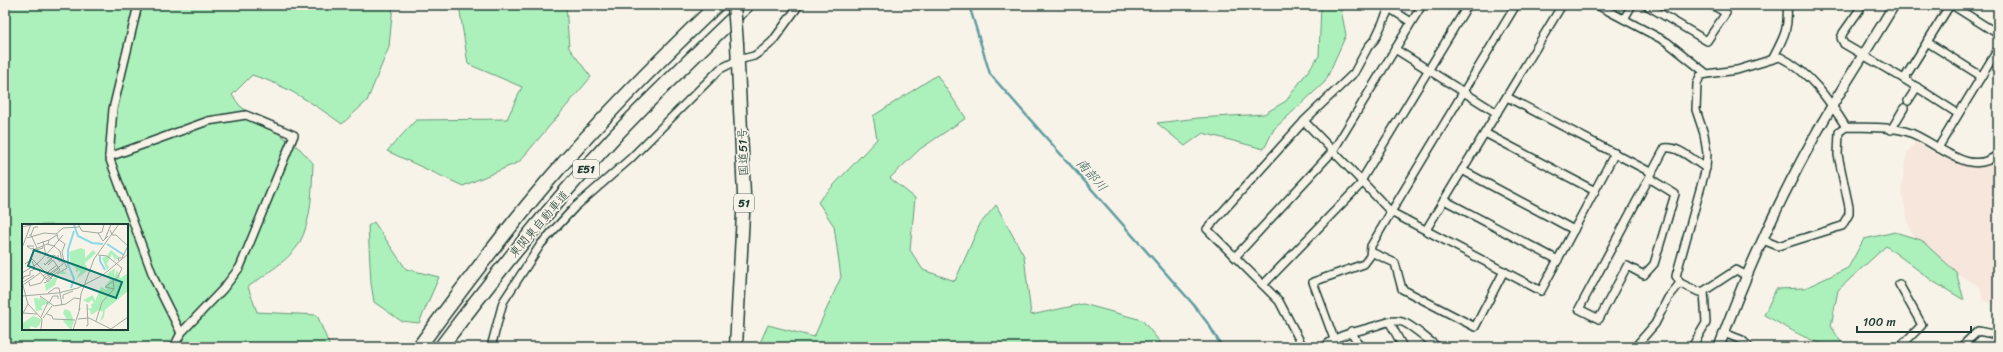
<svg xmlns="http://www.w3.org/2000/svg" width="2003" height="352" viewBox="0 0 2003 352" font-family="Sriracha,'Klee One',sans-serif">
  <style>
    .built { fill: #f7e6dc }
    .green { fill: #acf1bc; stroke: #669778; fill-rule: evenodd }
    .lines { fill: none; stroke-linecap: round; stroke-linejoin: round }
    .stream { stroke: #609ba1; stroke-width: 2.5 }
    .minor-casing { stroke: #1f3d34; stroke-width: 10 }
    .tertiary-casing { stroke: #1f3d34; stroke-width: 12 }
    .trunk-casing { stroke: #1f3d34; stroke-width: 15 }
    .motorway-casing { stroke: #1f3d34; stroke-width: 16 }
    .minor { stroke: #f7f3e8; stroke-width: 7 }
    .tertiary { stroke: #f7f3e8; stroke-width: 9 }
    .trunk { stroke: #f7f3e8; stroke-width: 12 }
    .motorway { stroke: #f7f3e8; stroke-width: 13 }
    .trunk-bridge-casing { stroke: #1f3d34; stroke-width: 15; stroke-linecap: butt }
    .trunk-bridge { stroke: #f7f3e8; stroke-width: 12 }
    .labels { text-anchor: middle; dominant-baseline: central; stroke-width: 3.5; stroke-linejoin: round; paint-order: stroke }
    .shield { fill: #f7f3e8; stroke: #60746a; stroke-width: 1 }
    .shield-label { font-size: 11px; font-weight: bold; fill: #1f3d34 }
    .street-label { font-size: 12px; fill: #1f3d34; stroke: #f7f3e8 }
    .water-label { font-size: 13px; font-style: italic; fill: #355c58; stroke: #f7f3e8 }
    .inset-river { fill: none; stroke: #8bd9e9; stroke-width: 2 }
    .inset-road { fill: none; stroke: #a1aaa0; stroke-width: 1 }
    .view { fill: #0f766e; fill-opacity: 0.15; stroke: #0f766e; stroke-width: 2 }
    .inset-edge { fill: none; stroke: #1f3d34; stroke-width: 2 }
  </style>
  <rect width="100%" height="100%" fill="#f7f3e8"/>
  <filter id="ink" filterUnits="userSpaceOnUse"><feTurbulence type="fractalNoise" baseFrequency=".025" numOctaves="2"/><feDisplacementMap in="SourceGraphic" scale="8" xChannelSelector="R" yChannelSelector="G"/><feConvolveMatrix kernelMatrix="1 2 1 2 8 2 1 2 1" color-interpolation-filters="sRGB"/></filter>
  <g filter="url(#ink)">
    <path class="built" d="M 1916,141 L 1960,163 L 1979,166 L 1998,158 L 1998,307 L 1983,300 L 1980,287 L 1927,256 L 1910,230 L 1901,189 L 1907,153 Z"/>
    <g class="green">
      <path d="M 5,5 L 393,5 L 389,47 L 367,101 L 342,124 C 314,104 286,85 252,75 L 232,95 L 240,106 L 300,149 L 313,163 C 312,189 312,219 300,242 C 292,258 263,276 248,287 L 257,312 L 317,315 L 330,347 L 5,347 ZM 23,225 L 127,225 L 127,329 L 23,329 Z"/>
      <path d="M 459,5 L 566,5 L 569,48 L 591,77 L 519,162 L 463,186 L 387,151 L 416,120 L 507,119 L 522,87 L 468,64 Z"/>
      <path d="M 1321,5 L 1340,5 L 1346,35 L 1325,82 L 1274,129 L 1264,149 L 1203,133 L 1185,146 L 1157,123 L 1198,118 L 1264,114 L 1286,101 L 1319,56 Z"/>
      <path d="M 937,75 L 966,118 L 920,149 L 890,178 L 915,198 L 910,250 L 923,270 L 955,281 L 980,224 L 996,205 L 1024,256 L 1031,315 L 1083,304 L 1142,320 L 1164,347 L 758,347 L 768,325 L 814,337 L 841,277 L 834,226 L 818,202 L 877,139 L 873,116 Z"/>
      <path d="M 374,222 L 406,269 L 439,277 L 419,323 L 401,321 L 374,302 L 371,283 L 368,226 Z"/>
      <path d="M 1895,232 L 1921,240 L 1956,272 L 1964,300 L 1934,282 L 1886,246 L 1838,290 L 1831,326 L 1844,347 C 1815,347 1789,328 1764,315 L 1776,289 L 1805,288 L 1848,268 L 1864,239 Z"/>
    </g>
    <g class="lines">
      <path class="stream" d="M 969,5 L 990,74 L 1193,304 L 1209,325 L 1222,347"/>
      <defs>
        <g id="minor">
          <path d="M 138,5 L 113,109 L 109,157 L 155,281 L 181,333"/>
          <path d="M 1422,5 L 1333,151 L 1391,212 L 1541,291 L 1615,153"/>
          <path d="M 1597,5 L 1667,42 L 1707,74 L 1737,70 L 1780,57 C 1809,71 1829,100 1846,127 C 1866,128 1889,126 1908,132 C 1935,140 1969,180 1998,154"/>
          <path d="M 1646,5 L 1707,41 L 1726,13 L 1712,5"/>
          <path d="M 1859,5 L 1860,9 L 1843,33 L 1841,38 L 1844,44 L 1904,79 L 1957,113"/>
          <path d="M 1952,5 L 1998,34"/>
          <path d="M 1386,6 L 1411,22"/>
          <path d="M 1624,19 L 1632,5"/>
          <path d="M 1927,42 L 1981,76"/>
          <path d="M 1395,49 L 1497,113"/>
          <path d="M 1773,58 C 1784,37 1789,29 1787,5"/>
          <path d="M 1904,79 L 1950,5"/>
          <path d="M 1507,97 L 1652,173"/>
          <path d="M 1908,101 L 1917,87"/>
          <path d="M 1891,130 L 1904,108"/>
          <path d="M 1485,133 L 1595,191"/>
          <path d="M 1938,148 L 1998,49"/>
          <path d="M 109,157 L 208,121 L 246,115 L 294,135 L 240,267 L 223,289 L 181,333 L 174,347"/>
          <path d="M 1462,170 L 1574,230"/>
          <path d="M 1649,178 L 1675,194 L 1654,264 L 1644,275 L 1627,266 L 1599,319 L 1579,309 L 1649,178 L 1665,148 C 1679,146 1694,161 1706,168"/>
          <path d="M 1361,181 L 1468,5"/>
          <path d="M 1444,200 L 1558,260"/>
          <path d="M 1426,230 L 1562,5"/>
          <path d="M 1763,240 L 1778,246 L 1842,226 L 1849,214 L 1849,207 L 1838,155 L 1839,132 L 1846,127"/>
          <path d="M 1371,252 L 1395,263 L 1402,289 L 1475,327 L 1504,271"/>
          <path d="M 1235,257 L 1333,151 L 1304,121"/>
          <path d="M 1899,284 L 1922,325 L 1900,347"/>
          <path d="M 1263,285 L 1362,183"/>
          <path d="M 1704,291 L 1699,292 L 1680,283 L 1676,276 L 1706,168 L 1707,153 L 1704,134 L 1696,110 L 1697,84 L 1700,76 L 1707,74"/>
          <path d="M 1389,321 L 1403,347"/>
          <path d="M 1351,331 L 1360,347"/>
          <path d="M 1724,333 L 1742,340 L 1749,347"/>
          <path d="M 1334,339 L 1313,282 L 1364,264 L 1370,256 L 1371,246 L 1391,212 L 1516,5"/>
          <path d="M 491,347 L 503,302 L 541,244 L 575,207 L 630,159 L 720,69 L 738,60 L 754,56 L 764,49 L 772,42 L 799,5"/>
          <path d="M 1303,347 L 1279,301 L 1207,229 L 1306,119 L 1354,73 L 1368,47 L 1375,39 L 1389,9"/>
          <path d="M 1324,347 C 1339,333 1357,332 1375,326 C 1385,323 1396,318 1405,323 C 1417,329 1427,340 1438,347"/>
          <path d="M 1635,347 L 1655,324 L 1668,298 L 1680,283"/>
          <path d="M 1692,347 L 1706,323 L 1704,291 L 1736,270 L 1747,276"/>
          <path d="M 1961,347 L 1978,331 L 1998,335"/>
        </g>
        <path id="tertiary" d="M 1719,347 C 1749,264 1787,182 1832,106 C 1852,72 1874,39 1894,5"/>
        <path id="trunk" d="M 736,347 L 744,195 L 737,44"/>
        <g id="motorway">
          <path d="M 419,347 C 460,291 502,235 547,182 C 600,120 658,61 717,5"/>
          <path d="M 441,347 C 495,275 552,204 614,137 C 657,91 702,48 747,5"/>
        </g>
      </defs>
      <use href="#minor" class="minor-casing"/>
      <use href="#tertiary" class="tertiary-casing"/>
      <use href="#trunk" class="trunk-casing"/>
      <use href="#motorway" class="motorway-casing"/>
      <use href="#minor" class="minor"/>
      <use href="#tertiary" class="tertiary"/>
      <use href="#trunk" class="trunk"/>
      <use href="#motorway" class="motorway"/>
      <defs>
        <path id="trunk-bridge" d="M 734,5 L 737,44"/>
      </defs>
      <use href="#trunk-bridge" class="trunk-bridge-casing"/>
      <use href="#trunk-bridge" class="trunk-bridge"/>
    </g>
  </g>
  <g class="labels">
    <g class="shield">
      <rect x="573" y="160" width="26" height="18" rx="3"/>
      <rect x="734" y="194" width="20" height="18" rx="3"/>
    </g>
    <g class="shield-label">
      <text x="586" y="169">E51</text>
      <text x="744" y="203">51</text>
    </g>
    <g class="street-label">
      <text transform="translate(743 152) rotate(-92)">国道51号</text>
      <text transform="translate(539 224) rotate(-49)">東関東自動車道</text>
    </g>
    <g class="water-label">
      <text transform="translate(1092 175) rotate(49)">南部川</text>
    </g>
  </g>
  <g transform="translate(22 224)">
    <rect width="106" height="106" fill="#f7f3e8"/>
    <path d="M 59,24 L 63,26 L 63,34 L 71,26 L 74,29 L 63,39 L 66,46 L 54,55 L 58,48 L 57,46 L 54,49 L 54,44 L 49,41 L 47,28 ZM 89,26 L 97,33 L 93,36 L 90,30 L 85,40 L 87,43 L 85,46 L 80,34 L 85,32 ZM 93,44 L 92,53 L 95,46 L 98,54 L 106,49 L 106,67 L 83,86 L 82,93 L 78,98 L 81,88 L 77,86 L 69,91 L 68,86 L 63,85 L 70,84 L 69,80 L 72,79 L 70,76 L 66,79 L 61,76 L 71,71 L 73,77 L 79,63 L 85,66 L 83,62 L 88,56 L 85,50 ZM 41,47 L 45,50 L 37,50 L 33,61 L 24,67 L 23,61 ZM 18,73 L 29,81 L 23,80 L 19,83 L 21,86 L 14,87 L 12,74 L 16,74 L 17,77 ZM 43,85 L 48,87 L 52,97 L 49,106 L 41,97 L 44,94 L 41,89 ZM 11,92 L 19,95 L 18,100 L 14,104 L 8,102 L 8,106 L 0,106 L 1,99 Z" fill="#acf1bc"/>
    <path class="inset-river" d="M 52,1 L 56,12 L 70,19 L 81,20M 85,20 L 102,31M 78,32 L 78,37 L 83,46M 49,64 L 52,55 L 46,40 L 46,26 L 52,7"/>
    <path class="inset-road" d="M 56,0 L 60,7 L 76,9 L 81,17 L 86,12M 0,3 L 14,0M 88,6 L 90,11 L 94,11 L 106,22M 76,9 L 80,8 L 82,0M 35,10 L 36,15 L 43,20 L 40,28 L 42,37 L 37,37 L 36,31M 7,11 L 9,11 L 15,24M 9,11 L 12,3 L 16,3M 5,14 L 22,9 L 34,10 L 41,4 L 57,3M 83,15 L 89,0M 21,17 L 24,32M 15,20 L 27,16M 26,20 L 27,16 L 35,11M 12,22 L 5,22 L 9,25 L 12,24M 0,24 L 9,0M 76,31 L 85,32 L 100,44 L 96,53 L 83,63 L 92,65M 25,34 L 32,31 L 36,34M 97,37 L 96,34 L 100,34 L 106,22M 40,38 L 38,27 L 32,22 L 41,11M 22,39 L 23,41 L 24,40 L 30,35 L 29,34 L 24,40M 3,40 L 10,35 L 30,55M 17,47 L 24,55 L 37,44M 0,49 L 15,40 L 32,22 L 25,20 L 23,21 L 11,26 L 11,27 L 21,24 L 20,22M 35,50 L 45,44 L 42,37M 21,52 L 35,41M 2,55 L 1,53 L 8,51 L 8,47 L 13,45 L 10,37M 24,57 L 38,46 L 31,36 L 26,41M 0,58 L 6,80 L 20,95 L 19,106M 1,58 L 12,51M 7,58 L 8,62 L 19,59 L 23,53 L 41,40 L 41,38M 22,59 L 27,57 L 32,50M 1,61 L 18,49M 26,69 L 33,64 L 37,64 L 40,81M 0,72 L 36,69 L 56,64 L 81,51 L 106,30M 18,72 L 32,82 L 44,80 L 52,74 L 59,75M 41,75 L 41,71 L 51,67M 27,79 L 31,72 L 36,72 L 36,75M 57,86 L 59,70 L 72,35 L 97,0M 1,89 L 15,90M 25,90 L 30,92 L 31,95 L 53,96M 0,91 L 6,80M 19,93 L 26,78M 21,94 L 30,82M 56,95 L 67,94 L 89,105 L 106,93M 74,97 L 80,78 L 92,65 L 91,57M 64,102 L 66,101 L 65,80M 51,106 L 58,84"/>
    <path class="view" d="M 12,26 L 100,58 L 94,74 L 6,42 Z"/>
    <rect width="106" height="106" class="inset-edge"/>
  </g>
  <rect width="2003" height="352" fill="none" stroke="#f7f3e8" stroke-width="20"/>
  <rect x="10" y="10" width="1983" height="332" fill="none" stroke="#1f3d34" stroke-width="1.5" filter="url(#ink)"/>
  <path d="M1857 326v6h114v-6" fill="none" stroke="#1f3d34" stroke-width="2"/>
  <text x="1863" y="326" font-size="12" fill="#1f3d34" stroke="#f7f3e8" stroke-width="3" paint-order="stroke">100 m</text>
</svg>
